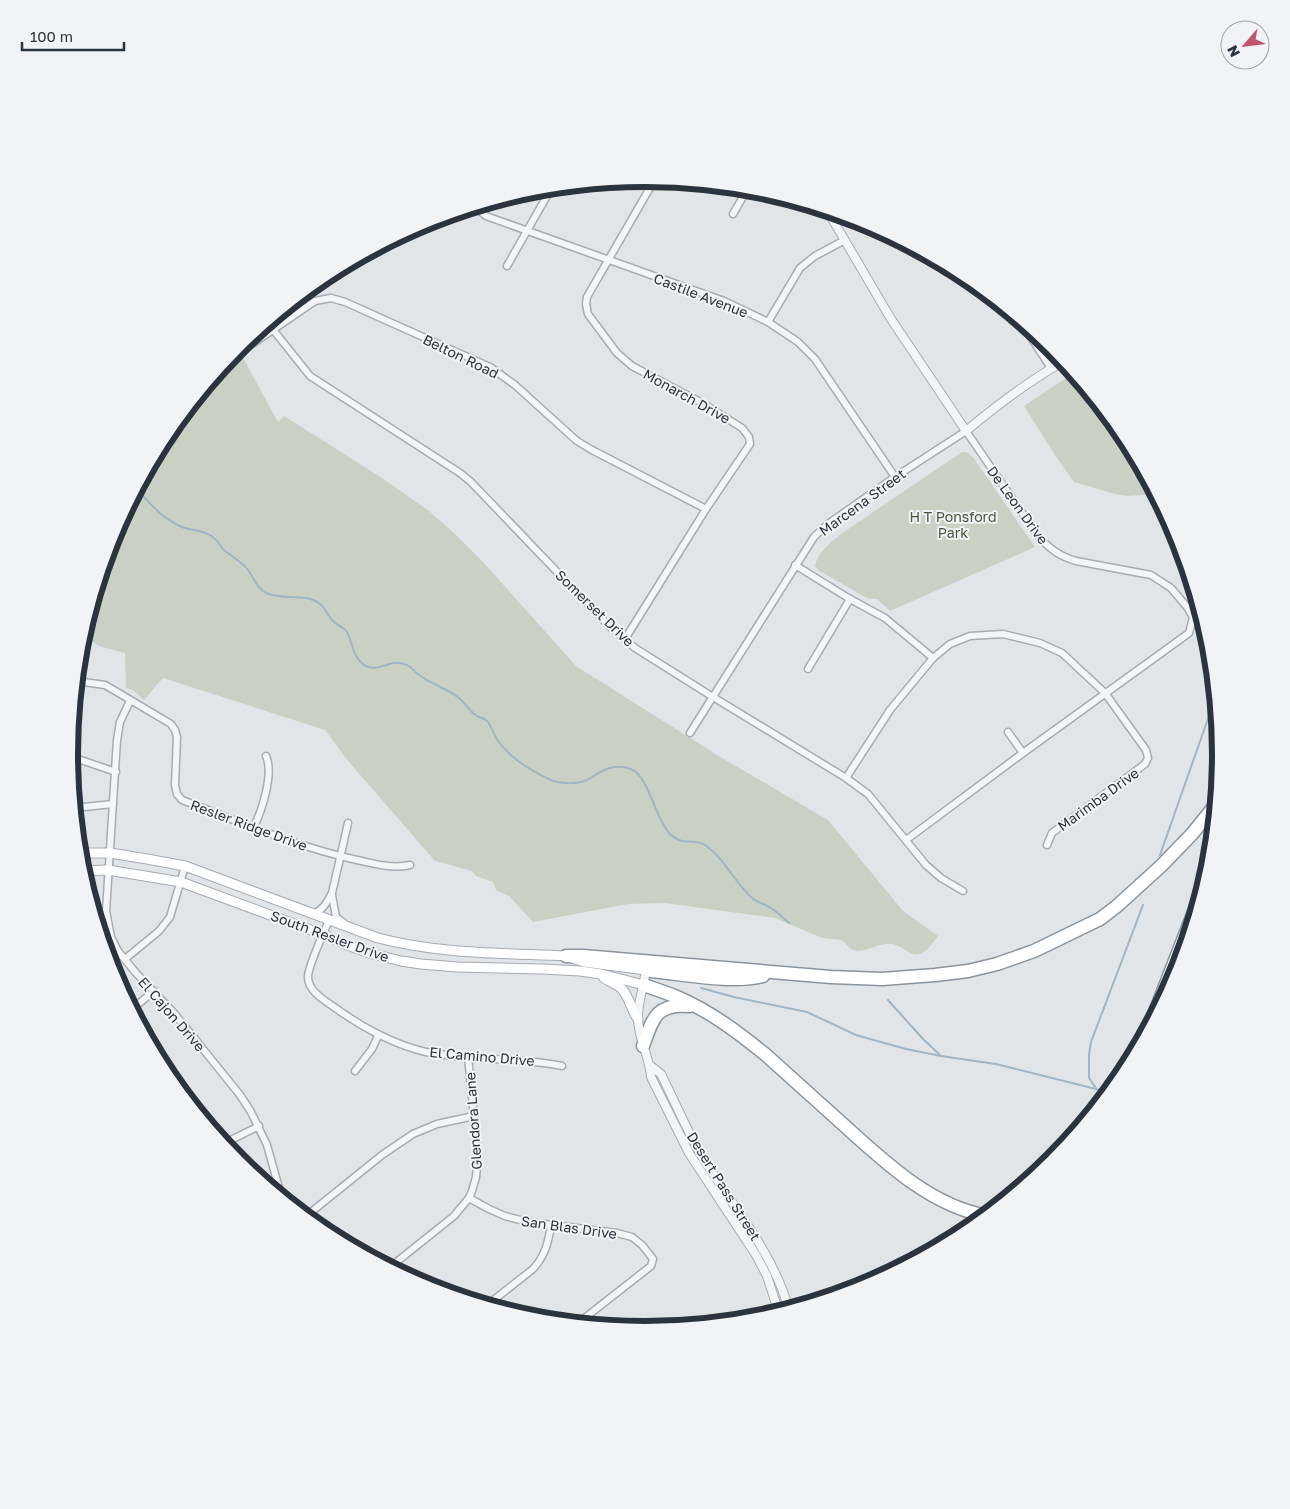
<svg xmlns="http://www.w3.org/2000/svg" width="1290" height="1509" viewBox="0 0 1290 1509" font-family="'Golos Text',sans-serif">
  <style>
    .green { fill: #c8d1c3 }
    .lines { fill: none; stroke-linecap: round; stroke-linejoin: round }
    .stream { stroke: #a0b5c5; stroke-width: 2 }
    .minor-casing { stroke: #a7acb2; stroke-width: 9 }
    .tertiary-casing { stroke: #a7acb2; stroke-width: 10 }
    .secondary-casing { stroke: #a7acb2; stroke-width: 11 }
    .motorway-casing { stroke: #8a949d; stroke-width: 15 }
    .minor { stroke: #f4f5f7; stroke-width: 6 }
    .tertiary { stroke: #f4f5f7; stroke-width: 8 }
    .secondary { stroke: #fff; stroke-width: 9 }
    .motorway { stroke: #fff; stroke-width: 12 }
    .labels { text-anchor: middle; dominant-baseline: central; stroke-width: 4; stroke-linejoin: round; paint-order: stroke }
    .street-label { font-size: 14px; fill: #2b343e; stroke: #f1f3f6 }
    .park-label { font-size: 14px; fill: #43593a; stroke: #f1f3f6 }
    .rim { fill: none; stroke: #2b343e; stroke-width: 6 }
  </style>
  <rect width="100%" height="100%" fill="#e1e5e8"/>
  <g class="green">
    <path d="M 243,358 L 278,422 L 284,416 L 382,478 L 429,511 L 455,534 L 483,562 L 576,666 L 717,755 L 828,820 L 903,911 L 938,936 C 931,945 923,959 910,953 C 904,950 899,945 892,944 C 881,942 868,951 856,951 L 851,949 L 842,940 L 822,938 L 775,918 L 665,903 L 628,904 L 533,922 L 509,896 L 496,890 L 493,882 L 476,876 L 472,871 L 435,861 L 349,762 L 325,730 L 163,678 L 144,700 L 133,690 L 126,688 L 125,653 L 99,646 L 87,638 L 80,640 L 113,534 L 166,434 L 224,364 Z"/>
    <path d="M 1074,373 L 1124,435 L 1156,494 L 1128,496 L 1115,494 L 1074,482 L 1055,455 L 1024,406 Z"/>
    <path d="M 962,452 L 966,452 L 973,457 L 1035,547 L 890,611 L 877,599 L 867,598 L 818,570 L 815,566 C 818,552 830,543 841,534 Z"/>
  </g>
  <g class="lines">
    <g class="stream">
      <path d="M 137,489 C 151,505 162,518 182,527 C 192,531 206,530 214,538 C 219,542 221,547 225,551 C 233,557 242,562 248,570 C 254,578 257,589 266,593 C 283,601 305,592 320,604 C 326,609 328,616 333,621 C 338,627 345,626 348,634 C 353,645 353,657 363,664 C 376,674 387,661 400,663 C 409,664 412,669 418,674 C 430,684 447,688 459,698 C 465,703 470,712 477,716 C 481,718 485,718 488,722 C 492,728 494,735 498,741 C 511,759 533,772 553,781 C 563,784 578,784 587,780 C 601,772 612,762 631,769 C 649,776 655,819 670,834 C 683,847 695,838 705,845 C 724,858 734,881 751,897 C 756,902 763,903 769,907 C 777,911 783,918 789,923"/>
      <path d="M 1160,855 L 1210,713 L 1217,708"/>
      <path d="M 701,988 L 734,997 L 807,1012 L 856,1035 L 906,1049 L 941,1056 L 996,1064 L 1096,1089 L 1108,1094"/>
      <path d="M 888,1000 L 923,1039 L 940,1055"/>
      <path d="M 1096,1088 L 1089,1078 L 1089,1055 L 1091,1042 L 1143,905"/>
    </g>
    <defs>
      <g id="minor">
        <path d="M 475,207 L 486,216 L 724,301 L 768,322 L 798,342 L 815,359 L 895,477"/>
        <path d="M 733,214 L 748,188"/>
        <path d="M 436,225 L 441,217"/>
        <path d="M 507,266 L 552,187"/>
        <path d="M 1019,319 L 1051,368"/>
        <path d="M 267,322 L 310,376 L 460,473 L 471,482 L 608,625 L 625,639 L 635,648 L 713,697 L 846,778 L 868,794 L 926,865 L 941,878 L 963,891"/>
        <path d="M 768,322 L 800,268 L 815,256 L 845,240"/>
        <path d="M 230,356 L 239,353 L 315,301 L 331,298 L 345,302 L 490,367 L 515,385 L 577,441 L 592,450 L 706,509"/>
        <path d="M 795,565 L 850,599 L 885,618 L 933,658"/>
        <path d="M 625,639 L 706,509 L 750,444 L 749,437 L 742,428 L 704,404 L 632,366 L 617,353 L 588,314 L 586,304 L 587,297 L 655,179"/>
        <path d="M 808,669 L 850,599"/>
        <path d="M 76,681 L 105,685 L 112,689 L 171,724 L 175,730 L 177,737 L 175,785 L 177,794 L 182,800 C 240,822 297,847 357,860 C 376,864 392,869 410,865"/>
        <path d="M 130,701 L 120,722 L 117,740 L 106,911 L 111,937 L 118,951 L 136,973 L 174,1013 L 240,1095 L 251,1112 L 267,1145 L 282,1199"/>
        <path d="M 1008,732 L 1023,753"/>
        <path d="M 690,733 L 814,537 L 828,524 L 895,477 L 966,431 L 1038,536 C 1050,549 1059,556 1076,561 L 1151,575 L 1171,588 L 1187,607 L 1193,617 L 1189,633 L 1023,753 L 906,840"/>
        <path d="M 69,756 L 116,772"/>
        <path d="M 846,778 L 890,710 L 933,658 L 950,644 L 970,636 L 1003,634 L 1040,643 L 1062,653 L 1105,693 L 1146,750 L 1148,758 L 1145,764 L 1052,833 L 1047,845"/>
        <path d="M 74,808 L 113,804"/>
        <path d="M 254,827 C 262,810 274,774 266,756"/>
        <path d="M 332,895 L 336,917 L 344,923"/>
        <path d="M 312,914 C 323,911 327,902 332,893 L 348,823"/>
        <path d="M 329,920 C 324,933 308,965 308,977 C 308,991 324,1000 334,1007 C 363,1028 392,1044 426,1052 C 471,1061 517,1057 562,1066"/>
        <path d="M 125,959 L 159,931 L 170,917 L 185,866"/>
        <path d="M 131,1010 L 154,991"/>
        <path d="M 355,1071 L 372,1049 L 378,1036"/>
        <path d="M 223,1144 L 259,1126"/>
        <path d="M 469,1198 L 489,1209 L 505,1216 L 528,1222 L 617,1233 L 632,1237 L 642,1245 L 653,1259 L 651,1266 L 577,1324"/>
        <path d="M 305,1217 L 382,1155 L 413,1134 L 437,1124 L 474,1116"/>
        <path d="M 389,1268 L 454,1216 L 469,1198 L 472,1191 L 476,1177 L 478,1155 L 468,1057"/>
        <path d="M 486,1306 L 533,1269 C 545,1256 548,1243 551,1226"/>
      </g>
      <g id="tertiary">
        <path d="M 827,210 L 891,319 L 966,431 C 997,405 1029,381 1064,361"/>
        <path d="M 646,970 C 644,986 637,1004 638,1020 C 639,1041 650,1058 651,1077 L 689,1153 L 756,1255 L 767,1276 L 779,1313"/>
        <path d="M 651,1066 L 661,1074 C 674,1100 686,1128 700,1153 C 731,1205 773,1251 789,1310"/>
      </g>
      <g id="secondary">
        <path d="M 78,853 L 110,853 L 147,859 L 185,866 L 378,938 C 439,954 503,953 566,956 L 584,962 L 646,970"/>
        <path d="M 81,871 L 108,870 L 181,882 L 324,935 L 347,945 L 373,954 L 401,961 L 421,964 L 457,967 L 543,969 L 580,971 L 601,974 L 644,985"/>
        <path d="M 604,978 C 610,982 617,984 622,989 C 630,998 631,1010 638,1019"/>
      </g>
      <g id="motorway">
        <path d="M 566,956 L 583,956 L 831,977 L 882,979 L 935,975 L 968,971 L 997,964 L 1034,951 L 1100,919 L 1117,906 L 1161,866 L 1192,834 L 1217,803"/>
        <path d="M 651,971 C 683,974 733,984 763,976"/>
        <path d="M 644,985 C 655,989 667,993 677,997 C 710,1011 739,1033 766,1055 C 793,1079 819,1103 846,1127 C 886,1163 931,1206 987,1216"/>
        <path d="M 1148,1030 L 1206,881"/>
        <path d="M 643,1046 C 653,1018 656,1003 690,1006"/>
      </g>
    </defs>
    <use href="#minor" class="minor-casing"/>
    <use href="#tertiary" class="tertiary-casing"/>
    <use href="#secondary" class="secondary-casing"/>
    <use href="#motorway" class="motorway-casing"/>
    <use href="#minor" class="minor"/>
    <use href="#tertiary" class="tertiary"/>
    <use href="#secondary" class="secondary"/>
    <use href="#motorway" class="motorway"/>
  </g>
  <g class="labels">
    <g class="street-label">
      <text transform="translate(701 295) rotate(21)">Castile Avenue</text>
      <text transform="translate(461 356) rotate(26)">Belton Road</text>
      <text transform="translate(687 396) rotate(29)">Monarch Drive</text>
      <text transform="translate(862 502) rotate(-36)">Marcena Street</text>
      <text transform="translate(1018 505) rotate(54)">De Leon Drive</text>
      <text transform="translate(595 608) rotate(44)">Somerset Drive</text>
      <text transform="translate(1098 799) rotate(-36)">Marimba Drive</text>
      <text transform="translate(249 825) rotate(20)">Resler Ridge Drive</text>
      <text transform="translate(330 936) rotate(20)">South Resler Drive</text>
      <text transform="translate(172 1014) rotate(49)">El Cajon Drive</text>
      <text transform="translate(482 1056) rotate(5)">El Camino Drive</text>
      <text transform="translate(473 1121) rotate(-94)">Glendora Lane</text>
      <text transform="translate(724 1186) rotate(58)">Desert Pass Street</text>
      <text transform="translate(569 1227) rotate(8)">San Blas Drive</text>
    </g>
    <g class="park-label">
      <text x="953" y="516">H T Ponsford<tspan x="953" dy="16">Park</tspan></text>
    </g>
  </g>
  <path d="M0 0H1290V1509H0ZM78 754a567 567 0 1 1 1134 0a567 567 0 1 1-1134 0Z" fill="#f1f3f6" fill-rule="evenodd"/>
  <path class="rim" d="M78 754a567 567 0 1 1 1134 0a567 567 0 1 1-1134 0Z"/>
  <g transform="translate(1245 45) rotate(242)"><circle r="24" fill="#f1f3f6" stroke="#a2a7ac"/>
  <path d="M0-4L9 19L0 12L-9 19Z" fill="#c0546e"/>
  <text y="-8" font-size="14" font-weight="bold" text-anchor="middle" fill="#2b343e">N</text>
  </g>
  <path d="M22 42v8h102v-8" fill="none" stroke="#2b343e" stroke-width="2.5"/>
  <text x="30" y="42" font-size="15" fill="#2b343e" stroke="#f1f3f6" stroke-width="4" paint-order="stroke">100 m</text>
</svg>
